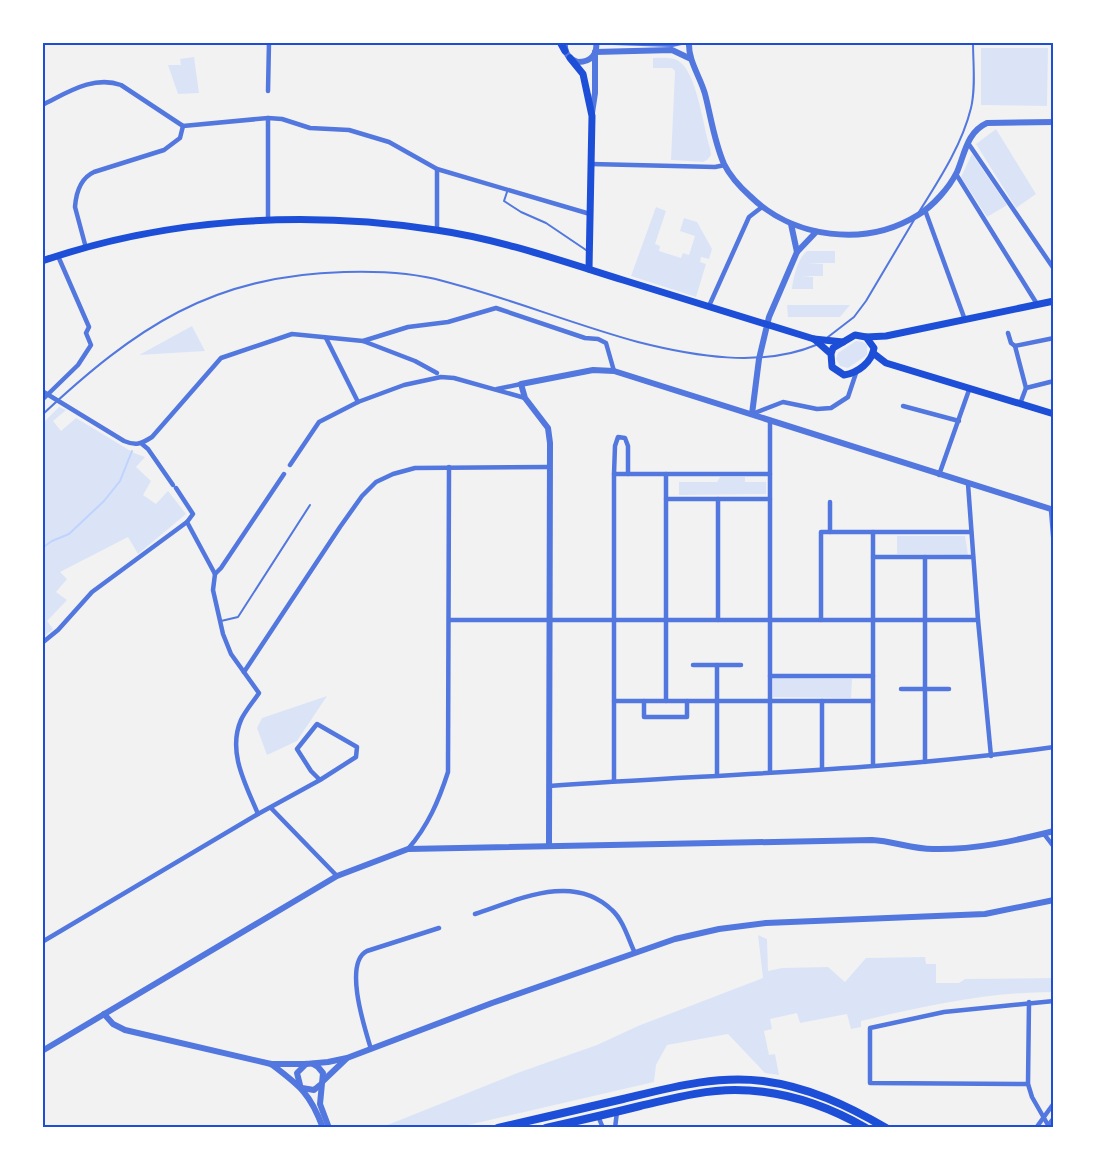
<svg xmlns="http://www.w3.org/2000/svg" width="1096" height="1170" viewBox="0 0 1096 1170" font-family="'Crimson Pro',serif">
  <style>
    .green { fill: #dbe4f7 }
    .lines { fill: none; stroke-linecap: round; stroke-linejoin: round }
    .stream { stroke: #bfd3fe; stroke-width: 2 }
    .service { stroke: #5277de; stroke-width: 2 }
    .minor { stroke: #5277de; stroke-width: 4.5 }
    .tertiary { stroke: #5277de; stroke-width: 6 }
    .secondary { stroke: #1d4ed8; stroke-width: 7 }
    .primary { stroke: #1d4ed8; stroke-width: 8 }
    .neatline { fill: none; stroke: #1d4ed8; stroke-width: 2 }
  </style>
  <rect width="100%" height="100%" fill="#f2f2f2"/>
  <g class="green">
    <path d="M 981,48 L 1048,48 L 1047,106 L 981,105 Z"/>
    <path d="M 194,57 L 199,93 L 178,94 L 168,65 L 181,65 L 180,59 Z"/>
    <path d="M 653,58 C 660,58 670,57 677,60 C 697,70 703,127 710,148 L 711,155 L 707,160 L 703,162 L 671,160 L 675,71 L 672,68 L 653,68 Z"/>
    <path d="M 996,129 L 1036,194 L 1016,208 L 976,144 Z"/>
    <path d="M 972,154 L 1007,205 L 987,217 L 961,177 Z"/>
    <path d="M 656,207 L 666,211 L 655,244 L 660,246 L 659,251 L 681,258 L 683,253 L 689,255 L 695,236 L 680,231 L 684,218 L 697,222 L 712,249 L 709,259 L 701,257 L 700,262 L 706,264 L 696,297 L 631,276 Z"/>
    <path d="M 807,251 L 835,251 L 835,263 L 808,263 L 823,264 L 823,276 L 802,276 L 813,277 L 813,289 L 792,289 C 793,278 798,258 807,251 Z"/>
    <path d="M 787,305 L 850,305 L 840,317 L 788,317 Z"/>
    <path d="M 192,326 L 205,351 L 139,355 Z"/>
    <path d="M 856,341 L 863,342 L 867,345 L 867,355 L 848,368 L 840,366 L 836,359 L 838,353 Z"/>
    <path d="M 59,407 L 66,410 L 53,421 L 61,431 L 76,418 L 134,453 L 145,457 L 136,467 L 151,481 L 143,495 L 156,504 L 168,491 L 186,514 L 138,554 L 128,537 L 60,572 L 67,579 L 56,592 L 67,600 L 47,621 L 53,629 L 42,638 L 42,424 Z"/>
    <path d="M 720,477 L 745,477 L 745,482 L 766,482 L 766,494 L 679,495 L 679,482 L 717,482 Z"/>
    <path d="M 897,536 L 965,536 L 968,555 L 897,554 Z"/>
    <path d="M 773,678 L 852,679 L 851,698 L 773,697 Z"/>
    <path d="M 327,696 L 297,741 L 267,755 L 257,728 L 262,718 Z"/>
    <path d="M 758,935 L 767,939 L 768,971 L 782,968 L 828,967 L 845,982 L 866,958 L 925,957 L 926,964 L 936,964 L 936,983 L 959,983 L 965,979 L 1054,978 L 1054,992 C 988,992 925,1006 861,1021 L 861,1027 L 851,1029 L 847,1014 L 800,1023 L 797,1013 L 770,1019 L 772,1029 L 764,1031 L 769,1055 L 775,1054 L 779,1075 L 765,1073 L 728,1034 L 667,1045 L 656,1065 L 654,1082 L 455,1128 L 380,1128 L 520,1072 L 597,1045 L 638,1026 L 763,978 Z"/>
  </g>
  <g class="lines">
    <path class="stream" d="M 42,548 L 52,541 L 69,534 L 104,501 L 120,481 L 132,451"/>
    <g class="service">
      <path d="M 508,189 L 504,201 L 521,212 L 546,223 L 586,250"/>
      <path d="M 919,212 C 939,180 962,145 971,108 C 976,87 973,63 973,42"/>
      <path d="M 828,337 L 854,317 L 866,301 L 914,220"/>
      <path d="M 42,415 C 135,328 212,275 344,272 C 377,271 411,272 443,281 C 509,298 572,324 638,342 C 693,356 761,368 816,345"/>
      <path d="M 221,621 L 238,617 L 310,505"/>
    </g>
    <g class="minor">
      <path d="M 268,91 L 269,42"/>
      <path d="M 42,105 C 67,93 93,75 121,85 L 183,126 L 268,118 L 282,119 L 310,128 L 349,130 L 389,142 L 437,169 L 590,214"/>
      <path d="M 268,118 L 268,220"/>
      <path d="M 968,143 L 1054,269"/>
      <path d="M 591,164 L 715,167 L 725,165"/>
      <path d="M 956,174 L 1037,304"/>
      <path d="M 925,210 L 965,320"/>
      <path d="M 437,230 L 437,169"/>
      <path d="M 86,248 L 75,207 C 76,193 81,178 94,172 L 164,150 L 180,138 L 183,126"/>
      <path d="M 709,306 L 749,217 L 762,207"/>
      <path d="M 1008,333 L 1011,343 L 1015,346"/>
      <path d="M 326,338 L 358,402"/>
      <path d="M 363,341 L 415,361 L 437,373"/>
      <path d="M 1026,388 L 1015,346 L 1054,338"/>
      <path d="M 497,389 L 521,384"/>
      <path d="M 42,391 L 124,441 C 136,446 141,444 152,437 L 221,358 L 292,334 L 363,341 L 408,327 L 448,322 L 496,308 L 585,338 L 598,339 L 606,343 L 614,371"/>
      <path d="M 42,400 L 78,365 L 91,345 L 86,333 L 89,327 L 58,256"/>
      <path d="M 1020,404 L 1026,388 L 1054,381"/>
      <path d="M 903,406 L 959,421"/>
      <path d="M 752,414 L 783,402 L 817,409 L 831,408 L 848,397 L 857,370"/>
      <path d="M 770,420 L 770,772"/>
      <path d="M 142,444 L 148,449 L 173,485"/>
      <path d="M 290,465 L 319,422 L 358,402 L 404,385 L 441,377 L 454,378 L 525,398"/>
      <path d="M 614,474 L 666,474"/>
      <path d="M 770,474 L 666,474 L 666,499 L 770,499"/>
      <path d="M 939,475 L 969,390"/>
      <path d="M 968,484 L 978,620 L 991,756"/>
      <path d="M 176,488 L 193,514 L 187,522 L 215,574 L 213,590 L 223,634 L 231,654 L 259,693 C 253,702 245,711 241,720 C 227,752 246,785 258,814"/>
      <path d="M 666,499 L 666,701"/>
      <path d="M 718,499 L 718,620"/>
      <path d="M 830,502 L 830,532"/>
      <path d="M 1051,510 L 1054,547"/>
      <path d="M 873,532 L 873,765"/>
      <path d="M 873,557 L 973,557"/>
      <path d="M 925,557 L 925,762"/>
      <path d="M 215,574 L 221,568 L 284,474"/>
      <path d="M 449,620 L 978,620"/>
      <path d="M 821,620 L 821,532 L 971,532"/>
      <path d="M 42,643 L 58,630 L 92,592 L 187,522"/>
      <path d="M 693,665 L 741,665"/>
      <path d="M 244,672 L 340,527 L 362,496 L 376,482 L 393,474 L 415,468 L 550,467"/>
      <path d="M 770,676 L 873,676"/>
      <path d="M 901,689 L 949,689"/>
      <path d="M 614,701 L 873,701"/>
      <path d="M 644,701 L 644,717 L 687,717 L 687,701"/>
      <path d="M 822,701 L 822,769"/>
      <path d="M 717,775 L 717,665"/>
      <path d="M 614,781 L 614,474 L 615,446 L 618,437 L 625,438 L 628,446 L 628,474"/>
      <path d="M 549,786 C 717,774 887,771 1054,747"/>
      <path d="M 271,808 L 337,876"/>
      <path d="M 1044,834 L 1054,847"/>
      <path d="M 408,849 C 428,826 439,800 448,772 L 449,467"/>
      <path d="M 475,914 C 518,900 573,872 612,910 C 623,920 628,938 634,951"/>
      <path d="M 42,942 L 258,814 L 320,780 L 356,757 L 357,747 L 317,724 L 297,749 L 311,771 L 320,780"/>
      <path d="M 1029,1002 L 1028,1084 L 1032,1097 L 1048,1125"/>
      <path d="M 371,1049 C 365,1029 343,963 367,951 L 439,928"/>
      <path d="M 1028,1084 L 870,1083 L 870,1028 L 944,1012 L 1054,1001"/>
      <path d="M 598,1116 L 603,1128"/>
      <path d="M 615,1128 L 617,1112"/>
      <path d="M 1036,1128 L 1054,1103"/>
      <path d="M 1046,1128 L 1054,1118"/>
    </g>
    <g class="tertiary">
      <path d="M 565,42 C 564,52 568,59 578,62 C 591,62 598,54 596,42"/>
      <path d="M 613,42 L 672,44 L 681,42"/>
      <path d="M 689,42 C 688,61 700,76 705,94 C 711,117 714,141 724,164 C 730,176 740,187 750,196 C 793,238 865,248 918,215 C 933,206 949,188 957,172 C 965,153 967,132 987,123 L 1054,122"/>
      <path d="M 595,52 L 672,50 L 691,59"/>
      <path d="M 592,113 L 595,93 L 595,54"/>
      <path d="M 791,224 L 797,252"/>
      <path d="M 752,414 L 759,359 L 769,317 L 797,252 L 816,232"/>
      <path d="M 549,846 L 550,443 L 548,428 L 525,398 L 521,384 L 593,370 L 614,371 L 1054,510"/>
      <path d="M 104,1014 L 113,1024 L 125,1030 L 271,1064 L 306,1064 L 328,1062 L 347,1058 L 492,1003 L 675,939 L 719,929 L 766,923 L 985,914 L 1054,900"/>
      <path d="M 42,1051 L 337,876 L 408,849 L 872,840 C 893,841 912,849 933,849 C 975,850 1014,841 1054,831"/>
      <path d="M 271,1064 C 300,1086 310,1093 323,1128"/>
      <path d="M 313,1064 L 318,1067 L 323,1073 L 320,1104 L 329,1128"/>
      <path d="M 323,1081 L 346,1059"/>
      <path d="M 300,1085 L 297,1073 L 306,1064"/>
      <path d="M 302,1088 L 314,1090 L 320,1085"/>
    </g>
    <g class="secondary">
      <path d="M 560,42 L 565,51"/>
      <path d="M 570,58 L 583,74 L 592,116 L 589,269"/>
      <path d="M 42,261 C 167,218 305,210 436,230 C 499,239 562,261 623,280 C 687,300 751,319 814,339 L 831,354 L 832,367 L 844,375 C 858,373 872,362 874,348 L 866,337 L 855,335 L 833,348 L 831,354"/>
      <path d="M 866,337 L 886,336 L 1054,301"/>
      <path d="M 814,339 L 843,342"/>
      <path d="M 873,353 L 886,363 L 1054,414"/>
    </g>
    <g class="primary">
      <path d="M 498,1128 C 540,1118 581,1109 623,1099 C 669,1088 715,1075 763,1081 C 808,1087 847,1105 886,1128"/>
      <path d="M 546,1128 C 577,1121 608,1114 640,1106 C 671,1099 702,1090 735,1090 C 781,1090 826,1105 866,1128"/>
    </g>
  </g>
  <rect width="1096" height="1170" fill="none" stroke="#ffffff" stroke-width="87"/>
  <rect x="44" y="44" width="1008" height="1082" class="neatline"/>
</svg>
